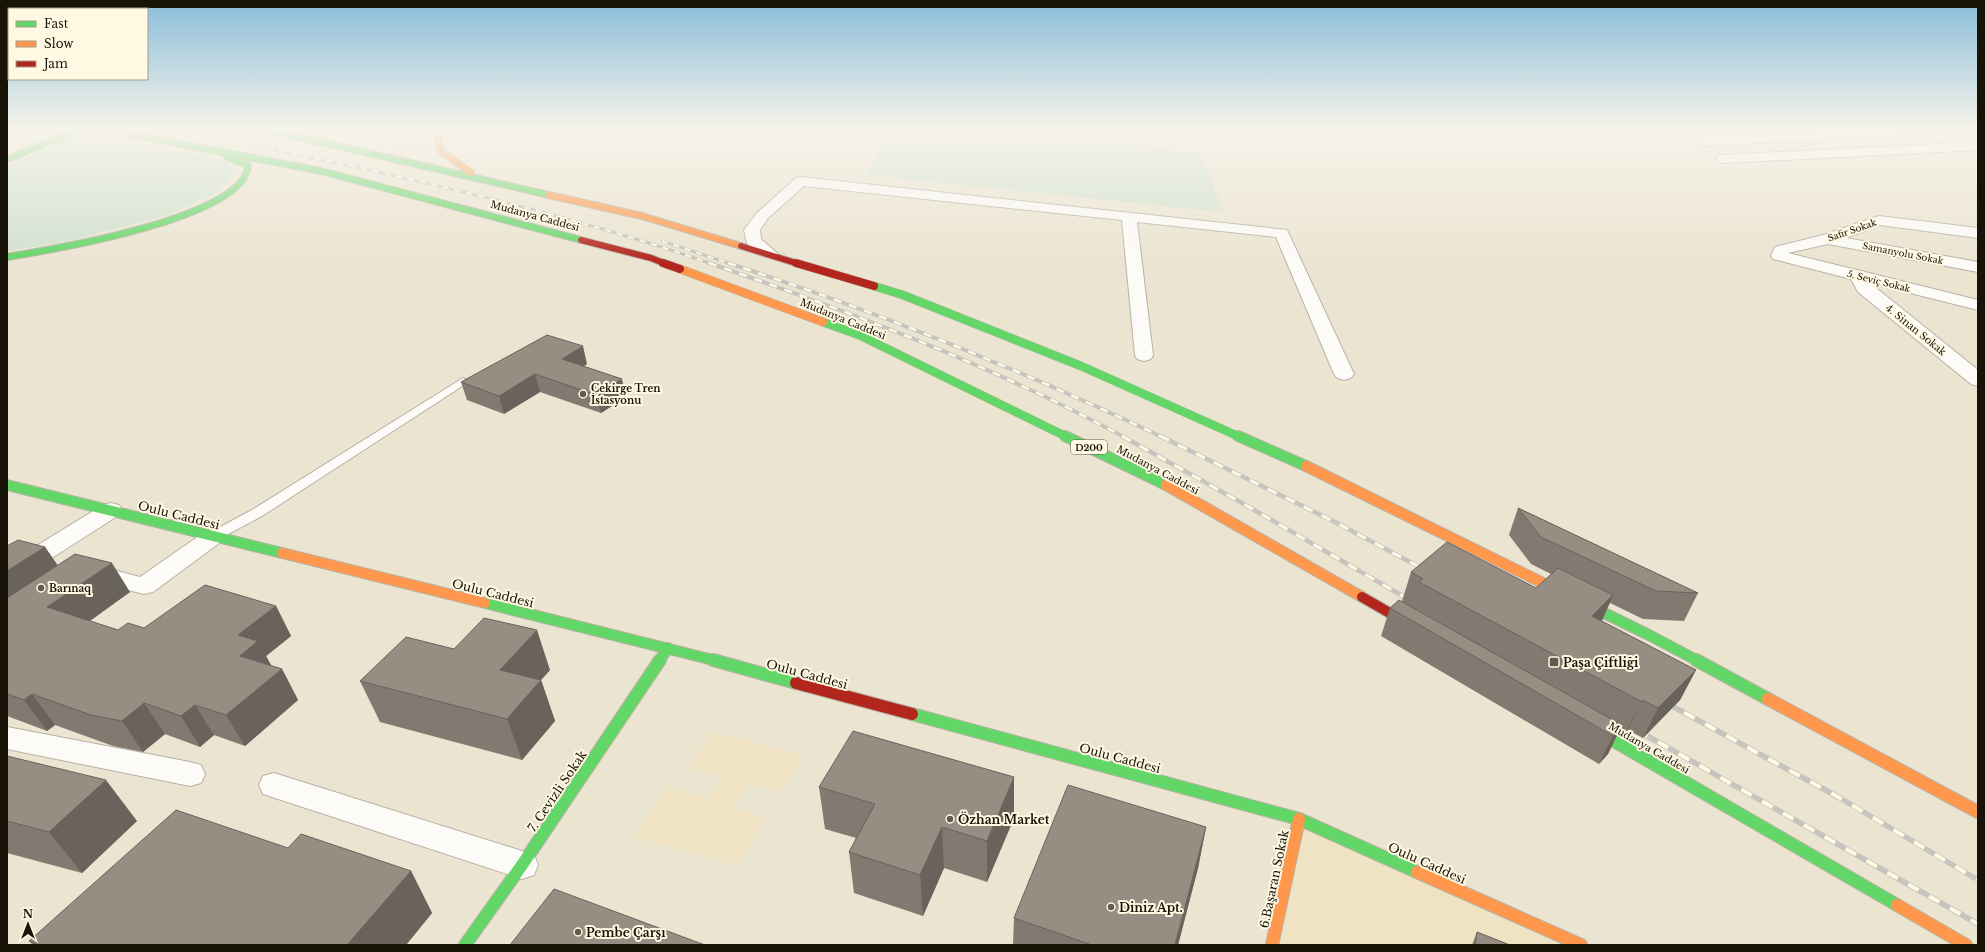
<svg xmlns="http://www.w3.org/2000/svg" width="1985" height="952" viewBox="0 0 1985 952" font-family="'Libre Baskerville',serif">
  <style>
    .built { fill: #efe3c3 }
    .green { fill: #d1e1cf }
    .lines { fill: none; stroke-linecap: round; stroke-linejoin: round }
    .highway-tunnel { stroke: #cbc5b3; stroke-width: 14; stroke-dasharray: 14 7; stroke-linecap: butt }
    .lane-casing { stroke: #b8b2a4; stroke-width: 2 }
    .street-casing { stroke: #b8b2a4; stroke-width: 2 }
    .fast-far3-casing { stroke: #b8b2a4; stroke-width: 8 }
    .fast-far2-casing { stroke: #b8b2a4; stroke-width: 9 }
    .fast-far1-casing { stroke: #b8b2a4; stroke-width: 12 }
    .fast-casing { stroke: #b8b2a4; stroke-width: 14 }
    .slow-far3-casing { stroke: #b8b2a4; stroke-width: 8 }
    .slow-far2-casing { stroke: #b8b2a4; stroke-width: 9 }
    .slow-far1-casing { stroke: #b8b2a4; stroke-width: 12 }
    .slow-casing { stroke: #b8b2a4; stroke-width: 14 }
    .jam-far3-casing { stroke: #b8b2a4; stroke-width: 8 }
    .jam-far2-casing { stroke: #b8b2a4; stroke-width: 9 }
    .jam-far1-casing { stroke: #b8b2a4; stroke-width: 12 }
    .jam-casing { stroke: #b8b2a4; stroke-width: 14 }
    .lane { fill: #fcfbf8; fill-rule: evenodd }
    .street { fill: #fcfbf8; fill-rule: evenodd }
    .fast-far3 { stroke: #63d668; stroke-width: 6 }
    .fast-far2 { stroke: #63d668; stroke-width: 8 }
    .fast-far1 { stroke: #63d668; stroke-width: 10 }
    .fast { stroke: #63d668; stroke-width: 12 }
    .slow-far3 { stroke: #ff974d; stroke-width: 6 }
    .slow-far2 { stroke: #ff974d; stroke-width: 8 }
    .slow-far1 { stroke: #ff974d; stroke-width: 10 }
    .slow { stroke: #ff974d; stroke-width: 12 }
    .jam-far3 { stroke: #b3261e; stroke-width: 6 }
    .jam-far2 { stroke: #b3261e; stroke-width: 8 }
    .jam-far1 { stroke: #b3261e; stroke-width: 10 }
    .jam { stroke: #b3261e; stroke-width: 12 }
    .rail-far3-casing { stroke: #c6c4be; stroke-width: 3 }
    .rail-far2-casing { stroke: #c6c4be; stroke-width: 4 }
    .rail-far1-casing { stroke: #c6c4be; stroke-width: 4.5 }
    .rail-casing { stroke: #c6c4be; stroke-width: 5.5 }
    .rail-far3 { stroke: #fff8e2; stroke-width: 2; stroke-dasharray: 6; stroke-linecap: butt }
    .rail-far2 { stroke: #fff8e2; stroke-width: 2.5; stroke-dasharray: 8; stroke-linecap: butt }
    .rail-far1 { stroke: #fff8e2; stroke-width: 3; stroke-dasharray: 10; stroke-linecap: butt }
    .rail { stroke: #fff8e2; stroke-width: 4; stroke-dasharray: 12; stroke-linecap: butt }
    .wall { fill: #827971 }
    .shaded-wall { fill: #6a635c }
    .building { fill: #978d83; stroke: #6a635c }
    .poi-dot { fill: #615c4d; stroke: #fff8e2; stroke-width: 1.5 }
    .labels { text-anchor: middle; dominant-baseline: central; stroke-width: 4; stroke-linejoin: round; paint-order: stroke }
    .far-street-label { font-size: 9px; fill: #171306; stroke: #fff8e2 }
    .shield { fill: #fff8e2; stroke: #5d5848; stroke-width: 1 }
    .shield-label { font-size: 9px; font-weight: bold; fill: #171306 }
    .street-label { font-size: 10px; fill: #171306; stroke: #fff8e2 }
    .poi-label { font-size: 10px; font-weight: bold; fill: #171306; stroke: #fff8e2; text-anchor: start }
    .near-street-label { font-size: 12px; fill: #171306; stroke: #fff8e2 }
    .near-poi-label { font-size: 12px; font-weight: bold; fill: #171306; stroke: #fff8e2; text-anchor: start }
  </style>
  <rect width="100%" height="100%" fill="#ebe4d1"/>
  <g class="built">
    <path d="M 712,732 L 803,755 L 782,792 L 748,784 L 733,809 L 765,817 L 738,866 L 634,837 L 667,787 L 709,799 L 722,777 L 688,768 Z"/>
    <path d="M 1299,819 L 1581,945 L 1272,945 Z"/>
  </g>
  <g class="green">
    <path d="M 321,129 L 429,129 C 424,139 423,145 429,154 Z"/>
    <path d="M 888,129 L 985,129 L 1201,153 L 1223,212 L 866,175 Z"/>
    <path d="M 80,136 L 207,155 L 226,161 L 233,169 L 231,178 L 216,193 L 165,216 L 64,242 L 7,251 L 7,165 Z"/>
  </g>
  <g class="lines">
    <path class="highway-tunnel" d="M 105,129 L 134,135"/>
    <defs>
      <path id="lane" d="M 463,378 L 469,381 L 467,383 L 262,516 L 219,539 L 209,539 L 207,536 L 209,533 L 252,510 Z"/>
      <g id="street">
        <path d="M 1865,129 L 1950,129 L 1944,133 L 1700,146 L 1694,142 L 1700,138 Z"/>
        <path d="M 1978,142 L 1978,150 L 1723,163 L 1718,162 L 1716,159 L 1718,156 L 1723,155 Z"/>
        <path d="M 801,177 L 1287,230 L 1354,374 L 1351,378 L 1344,380 L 1337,378 L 1334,374 L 1276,237 L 1137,222 L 1153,355 L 1151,359 L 1144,361 L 1137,359 L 1135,355 L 1122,220 L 804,186 L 768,218 L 760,230 L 761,239 L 778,254 L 776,257 C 766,260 749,250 746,240 C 745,237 745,233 744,230 L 758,212 L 796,178 Z"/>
        <path d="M 1879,216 L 1978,228 L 1978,238 L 1880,225 L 1846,238 L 1978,262 L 1978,272 L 1828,244 L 1788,253 L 1978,300 L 1978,310 L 1870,283 L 1978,370 L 1978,386 L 1971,384 L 1858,292 L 1851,279 L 1773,259 L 1771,256 L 1775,247 L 1823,235 Z"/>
        <path d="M 111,503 L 119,505 L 122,510 L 119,515 L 16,581 L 7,583 L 7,564 L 103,505 Z"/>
        <path d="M 214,529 L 222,531 L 226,536 L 222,541 L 153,592 L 144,594 L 85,579 L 82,573 L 85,567 L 94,565 L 140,577 L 206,531 Z"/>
        <path d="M 7,727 L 190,762 L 201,765 L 205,774 L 201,783 L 190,786 L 7,749 Z"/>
        <path d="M 274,773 L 522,851 L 534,855 L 538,865 L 534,875 L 522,879 L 263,794 L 259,785 L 263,776 Z"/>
      </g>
      <g id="fast-far3">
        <path d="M 264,129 L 549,195"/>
        <path d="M 134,135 L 321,171 L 581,240"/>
        <path d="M 7,159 L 82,129"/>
        <path d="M 7,257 C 50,250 247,218 248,165 L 227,157"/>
      </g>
      <g id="fast-far2">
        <path d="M 874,286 L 903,295 L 1081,366 L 1240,437"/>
        <path d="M 823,322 L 859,335 L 1067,437"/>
      </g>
      <g id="fast-far1">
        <path d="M 1065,436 L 1166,485"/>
        <path d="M 1238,436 L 1306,466"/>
        <path d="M 7,485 L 282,553"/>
        <path d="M 1553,588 L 1649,635 L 1698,661"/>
        <path d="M 485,603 L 717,661"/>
        <path d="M 659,661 L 668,648"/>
      </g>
      <g id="fast">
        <path d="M 713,660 L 796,683"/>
        <path d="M 1696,660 L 1768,699"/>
        <path d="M 912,714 L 1299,819 L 1417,872"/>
        <path d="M 1588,726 L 1897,905"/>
        <path d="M 465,945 L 522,865 L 660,660"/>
      </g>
      <g id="slow-far3">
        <path d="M 439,129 L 437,134 L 441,151 L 471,173"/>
        <path d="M 549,195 L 642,216 L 741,246"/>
      </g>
      <path id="slow-far2" d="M 680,269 L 823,322"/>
      <g id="slow-far1">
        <path d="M 1306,466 L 1553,588"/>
        <path d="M 1166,485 L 1362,597"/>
        <path d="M 282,553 L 485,603"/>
      </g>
      <g id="slow">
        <path d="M 1768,699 L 1978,812"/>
        <path d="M 1417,872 L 1581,945"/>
        <path d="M 1897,905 L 1966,945"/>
        <path d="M 1272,945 L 1299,819"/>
      </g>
      <g id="jam-far3">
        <path d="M 581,240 L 651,258 L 666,264"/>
        <path d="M 741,246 L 799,264"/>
      </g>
      <g id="jam-far2">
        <path d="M 663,263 L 680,269"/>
        <path d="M 796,263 L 874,286"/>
      </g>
      <path id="jam-far1" d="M 1362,597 L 1414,627"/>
      <path id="jam" d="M 796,683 L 912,714"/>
    </defs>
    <use href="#lane" class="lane-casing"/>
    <use href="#street" class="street-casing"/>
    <use href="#fast-far3" class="fast-far3-casing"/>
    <use href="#fast-far2" class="fast-far2-casing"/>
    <use href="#fast-far1" class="fast-far1-casing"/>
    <use href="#fast" class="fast-casing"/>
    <use href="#slow-far3" class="slow-far3-casing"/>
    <use href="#slow-far2" class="slow-far2-casing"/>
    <use href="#slow-far1" class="slow-far1-casing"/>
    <use href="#slow" class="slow-casing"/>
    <use href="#jam-far3" class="jam-far3-casing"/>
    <use href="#jam-far2" class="jam-far2-casing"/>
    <use href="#jam-far1" class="jam-far1-casing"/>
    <use href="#jam" class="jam-casing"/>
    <use href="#lane" class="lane"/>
    <use href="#street" class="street"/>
    <use href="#fast-far3" class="fast-far3"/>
    <use href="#fast-far2" class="fast-far2"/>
    <use href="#fast-far1" class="fast-far1"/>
    <use href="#fast" class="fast"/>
    <use href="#slow-far3" class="slow-far3"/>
    <use href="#slow-far2" class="slow-far2"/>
    <use href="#slow-far1" class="slow-far1"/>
    <use href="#slow" class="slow"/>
    <use href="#jam-far3" class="jam-far3"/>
    <use href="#jam-far2" class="jam-far2"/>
    <use href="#jam-far1" class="jam-far1"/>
    <use href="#jam" class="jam"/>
    <defs>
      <g id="rail-far3">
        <path d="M 173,129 C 354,166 537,203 712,264"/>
        <path d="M 662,241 L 731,264"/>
      </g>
      <g id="rail-far2">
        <path d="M 709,263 C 851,312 991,365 1124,437"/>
        <path d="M 728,263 C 876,311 1021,370 1162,437"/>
      </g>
      <g id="rail-far1">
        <path d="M 1122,436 L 1242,503 L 1413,602"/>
        <path d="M 1160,436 L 1335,522 L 1427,571"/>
      </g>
      <g id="rail">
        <path d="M 1663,701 L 1840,798 L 1978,880"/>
        <path d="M 1637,730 L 1978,924"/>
      </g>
    </defs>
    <use href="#rail-far3" class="rail-far3-casing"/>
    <use href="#rail-far2" class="rail-far2-casing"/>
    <use href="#rail-far1" class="rail-far1-casing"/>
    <use href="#rail" class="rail-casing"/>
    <use href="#rail-far3" class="rail-far3"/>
    <use href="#rail-far2" class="rail-far2"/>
    <use href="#rail-far1" class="rail-far1"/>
    <use href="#rail" class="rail"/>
  </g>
  <g class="wall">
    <path d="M 587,364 L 584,366 L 626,397 L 601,413 L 540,392 L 504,414 L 467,400 L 461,382 Z"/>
    <path d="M 1518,508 L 1698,593 L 1684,621 L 1643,619 L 1610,603 L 1602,621 L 1696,670 L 1680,700 L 1643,738 L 1628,730 L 1626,732 L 1620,729 L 1608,754 L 1599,764 L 1381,636 L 1390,608 L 1402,601 L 1411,572 L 1536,588 L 1551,574 L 1531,564 L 1509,535 Z"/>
    <path d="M 7,546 L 45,547 L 58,566 L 130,592 L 90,621 L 118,630 L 144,628 L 276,606 L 291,636 L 266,656 L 271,666 L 282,669 L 298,700 L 245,746 L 214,735 L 200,747 L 165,734 L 143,752 L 113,746 L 55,725 L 47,731 L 7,716 Z"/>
    <path d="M 454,649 L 550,670 L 541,680 L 555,721 L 522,760 L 380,722 L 360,681 Z"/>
    <path d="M 7,756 L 137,821 L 82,873 L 7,853 Z"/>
    <path d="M 819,787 L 1014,818 L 987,882 L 944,868 L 923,916 L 854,893 L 849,852 L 856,838 L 825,829 Z"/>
    <path d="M 1206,827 L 1198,868 L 1178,945 L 1013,945 L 1014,918 Z"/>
    <path d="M 288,848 L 411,871 L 432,913 L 406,945 L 33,945 L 29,941 Z"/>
    <path d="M 1477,932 L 1510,945 L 1472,945 Z"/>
  </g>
  <g class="shaded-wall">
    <path d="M 583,346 L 587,364 L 566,376 L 562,359 Z"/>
    <path d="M 535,374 L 540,392 L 504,414 L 499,396 Z"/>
    <path d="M 622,379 L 626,397 L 601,413 L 596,395 Z"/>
    <path d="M 45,547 L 65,576 L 7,614 L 7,571 Z"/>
    <path d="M 112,563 L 130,592 L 67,637 L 47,607 Z"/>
    <path d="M 1613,595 L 1600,624 L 1592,616 Z"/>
    <path d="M 276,606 L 291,636 L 266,656 L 275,672 L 240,656 L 238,635 Z"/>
    <path d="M 537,630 L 550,670 L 541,680 L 555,721 L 522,760 L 507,719 L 500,670 Z"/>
    <path d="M 282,669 L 298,700 L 245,746 L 226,715 Z"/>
    <path d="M 1696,670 L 1680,700 L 1643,738 L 1658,708 Z"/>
    <path d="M 32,694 L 55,725 L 47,731 L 24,700 Z"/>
    <path d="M 1643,700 L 1628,730 L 1626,732 L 1642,702 Z"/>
    <path d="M 144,703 L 165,734 L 143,752 L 122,721 Z"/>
    <path d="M 195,705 L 214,735 L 200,747 L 181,716 Z"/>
    <path d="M 1622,725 L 1608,754 L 1599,764 L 1613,736 Z"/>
    <path d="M 1014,777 L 1014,818 L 987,882 L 987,841 Z"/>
    <path d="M 106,780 L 137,821 L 82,873 L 49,832 Z"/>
    <path d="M 942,827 L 944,868 L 923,916 L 920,875 Z"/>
    <path d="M 1206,827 L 1198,868 L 1178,945 L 1175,945 Z"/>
    <path d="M 411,871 L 432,913 L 406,945 L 347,945 Z"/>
  </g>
  <g class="building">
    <path d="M 547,335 L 583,346 L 562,359 L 622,379 L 596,395 L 535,374 L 499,396 L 461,382 Z"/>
    <path d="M 1518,508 L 1698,593 L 1656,591 L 1541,537 Z"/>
    <path d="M 18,540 L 45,547 L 7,571 L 7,546 Z"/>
    <path d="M 1447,542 L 1536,588 L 1558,568 L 1613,595 L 1592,616 L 1696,670 L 1658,708 L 1643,700 L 1642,702 L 1419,582 L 1423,579 L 1411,572 Z"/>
    <path d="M 75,554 L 112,563 L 47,607 L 118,630 L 128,623 L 144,628 L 205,585 L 276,606 L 238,635 L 258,641 L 240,656 L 282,669 L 226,715 L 195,705 L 181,716 L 144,703 L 122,721 L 91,715 L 32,694 L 24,700 L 7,694 L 7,598 Z"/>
    <path d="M 1399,600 L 1622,725 L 1613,736 L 1390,608 Z"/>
    <path d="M 484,618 L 537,630 L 500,670 L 541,680 L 507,719 L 360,681 L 406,637 L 454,649 Z"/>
    <path d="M 853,731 L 1014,777 L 987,841 L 942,827 L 920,875 L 849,852 L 875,804 L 819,787 Z"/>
    <path d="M 7,756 L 106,780 L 49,832 L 7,821 Z"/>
    <path d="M 1068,785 L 1206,827 L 1175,945 L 1092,945 L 1014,918 Z"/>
    <path d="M 176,810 L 288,848 L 301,834 L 411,871 L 347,945 L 39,945 L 29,941 Z"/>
    <path d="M 554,889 L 705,945 L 510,945 Z"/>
    <path d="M 1477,932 L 1510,945 L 1475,945 Z"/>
  </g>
  <linearGradient id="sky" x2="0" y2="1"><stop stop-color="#8abdda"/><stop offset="0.49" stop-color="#f6f3ea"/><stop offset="1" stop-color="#f6f3ea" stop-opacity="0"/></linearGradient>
  <rect width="1985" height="263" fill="url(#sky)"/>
  <g class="poi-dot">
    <circle cx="583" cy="394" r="4"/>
    <circle cx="41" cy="588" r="4"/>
    <rect x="1549" y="657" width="10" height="10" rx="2"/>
    <circle cx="950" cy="819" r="4"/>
    <circle cx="1111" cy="907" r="4"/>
    <circle cx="578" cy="932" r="4"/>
  </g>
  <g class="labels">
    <g class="far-street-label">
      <text transform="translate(1852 230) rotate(-19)">Safir Sokak</text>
      <text transform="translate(1903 253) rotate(11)">Samanyolu Sokak</text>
      <text transform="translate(1879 281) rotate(14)">5. Seviç Sokak</text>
    </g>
    <rect class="shield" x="1071" y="440" width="36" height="14" rx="3"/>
    <g class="shield-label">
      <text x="1089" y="447">D200</text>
    </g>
    <g class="street-label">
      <text transform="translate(535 216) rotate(15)">Mudanya Caddesi</text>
      <text transform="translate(843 319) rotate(22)">Mudanya Caddesi</text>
      <text transform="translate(1916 330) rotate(39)">4. Sinan Sokak</text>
      <text transform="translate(1158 470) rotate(28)">Mudanya Caddesi</text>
      <text transform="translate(1649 748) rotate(30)">Mudanya Caddesi</text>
    </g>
    <g class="poi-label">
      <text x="591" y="388">Çekirge Tren<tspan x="591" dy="12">İstasyonu</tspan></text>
      <text x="49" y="588">Barınaq</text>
    </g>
    <g class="near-street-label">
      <text transform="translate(179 515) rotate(14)">Oulu Caddesi</text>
      <text transform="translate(493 593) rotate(14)">Oulu Caddesi</text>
      <text transform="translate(807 674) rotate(15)">Oulu Caddesi</text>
      <text transform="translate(1120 758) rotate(15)">Oulu Caddesi</text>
      <text transform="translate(557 791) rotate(-56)">7. Cevizli Sokak</text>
      <text transform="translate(1427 863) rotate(24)">Oulu Caddesi</text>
      <text transform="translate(1274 879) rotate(-78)">6.Başaran Sokak</text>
    </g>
    <g class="near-poi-label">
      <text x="1563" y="662">Paşa Çiftliği</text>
      <text x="958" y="819">Özhan Market</text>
      <text x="1119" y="907">Diniz Apt.</text>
      <text x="586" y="932">Pembe Çarşı</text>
    </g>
  </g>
  <rect width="1985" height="952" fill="none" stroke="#171306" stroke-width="16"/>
  <rect x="8" y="8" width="140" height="72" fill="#fff8e2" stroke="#a29c8a"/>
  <rect x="16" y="21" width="20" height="6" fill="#63d668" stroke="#a29c8a"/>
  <text x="44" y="28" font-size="12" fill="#171306">Fast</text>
  <rect x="16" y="41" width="20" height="6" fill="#ff974d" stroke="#a29c8a"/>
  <text x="44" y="48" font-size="12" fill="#171306">Slow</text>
  <rect x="16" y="61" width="20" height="6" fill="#b3261e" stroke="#a29c8a"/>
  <text x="44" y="68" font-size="12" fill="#171306">Jam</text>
  <g transform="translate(28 924)" stroke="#fff8e2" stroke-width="3" paint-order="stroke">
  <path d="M0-3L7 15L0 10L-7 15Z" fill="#171306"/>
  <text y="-6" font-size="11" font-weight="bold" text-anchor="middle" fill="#171306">N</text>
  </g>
</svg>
